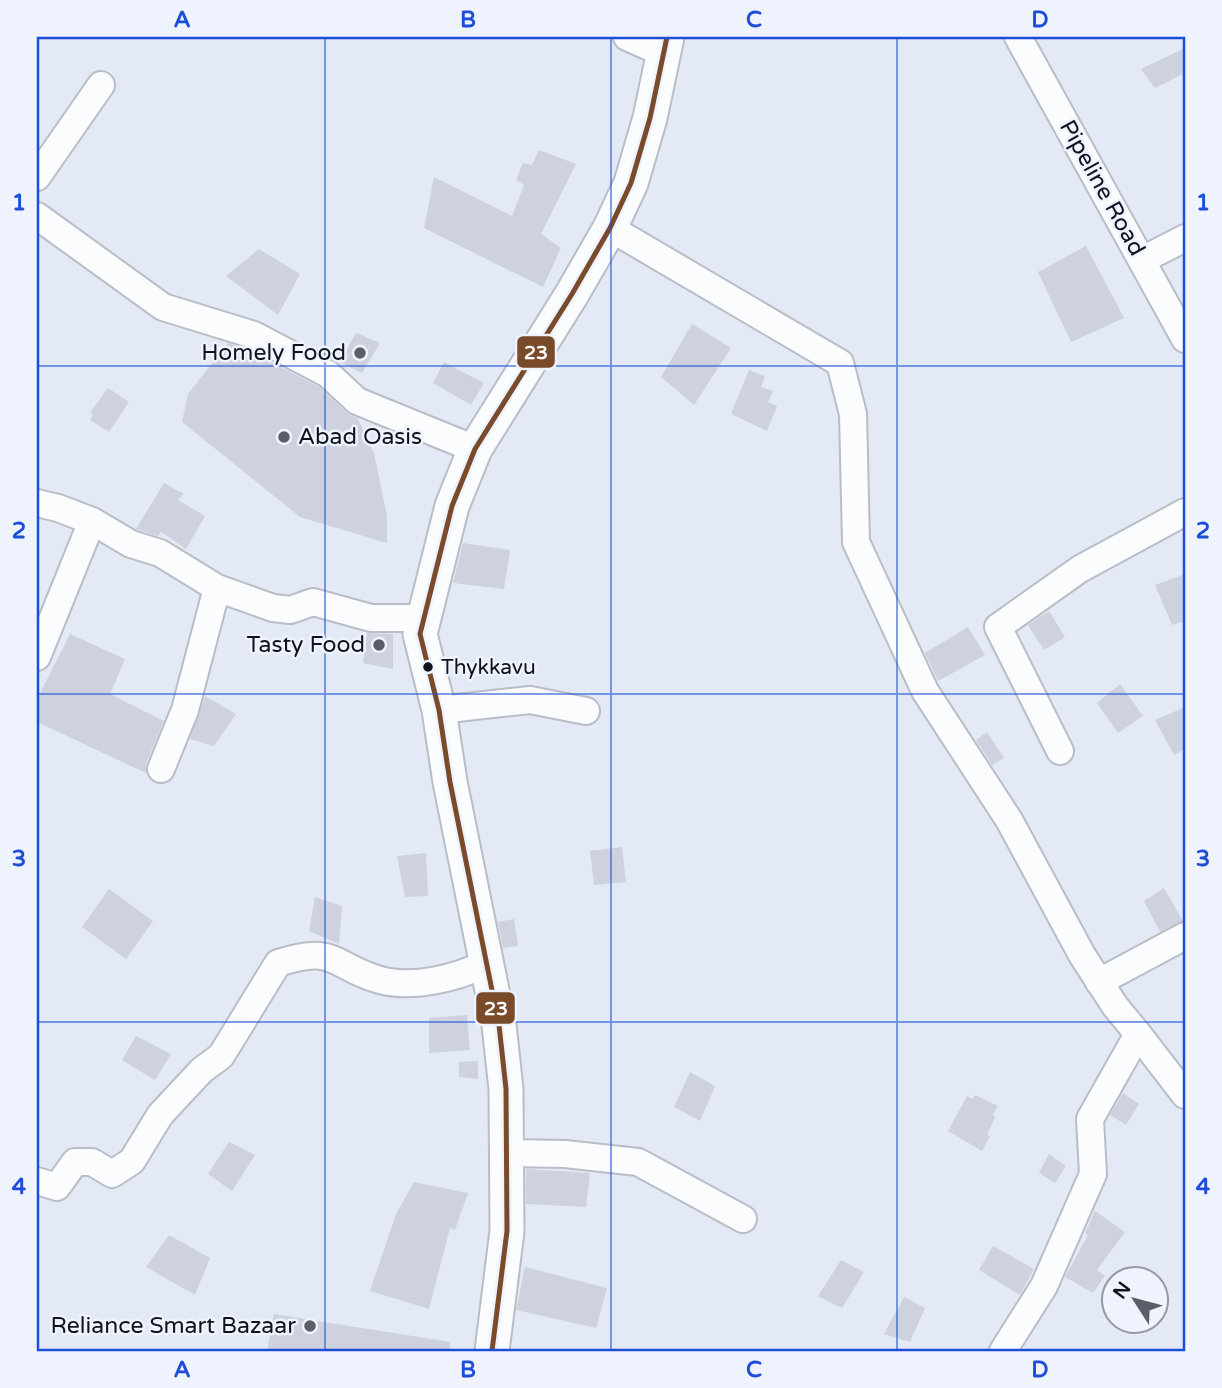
<svg xmlns="http://www.w3.org/2000/svg" width="1222" height="1388" viewBox="0 0 1222 1388" font-family="'Varela Round',sans-serif">
  <style>
    .building { fill: #cdd2de }
    .lines { fill: none; stroke-linecap: round; stroke-linejoin: round }
    .minor-casing { stroke: #b9bdc7; stroke-width: 30 }
    .major-casing { stroke: #b9bdc7; stroke-width: 37 }
    .minor { stroke: #fbfcfe; stroke-width: 26 }
    .major { stroke: #fbfcfe; stroke-width: 33 }
    .bus-1-casing { stroke: #eef3fe; stroke-width: 10 }
    .bus-1 { stroke: #7a4b2a; stroke-width: 5 }
    .grid { fill: none; stroke: #1d4ed8; stroke-width: 2; stroke-opacity: 0.55 }
    .poi-dot { fill: #595e68; stroke: #eef3fe; stroke-width: 2.5 }
    .bus-dot { fill: #0f131c; stroke: #eef3fe; stroke-width: 2.5 }
    .labels { text-anchor: middle; dominant-baseline: central; stroke-width: 5; stroke-linejoin: round; paint-order: stroke }
    .bus-label { font-size: 21px; fill: #0f131c; stroke: #eef3fe; text-anchor: start }
    .street-label { font-size: 23px; fill: #0f131c; stroke: #eef3fe }
    .poi-label { font-size: 23px; fill: #0f131c; stroke: #eef3fe; text-anchor: end }
    .line-badge { stroke: #eef3fe; stroke-width: 2.5 }
    .badge-label { font-size: 19px; text-anchor: middle; font-weight: bold; fill: #fff }
    .neatline { fill: none; stroke: #1d4ed8; stroke-width: 2.5 }
    .grid-label { font-size: 23px; text-anchor: middle; font-weight: bold; fill: #1d4ed8 }
  </style>
  <rect width="100%" height="100%" fill="#e3e9f5"/>
  <g class="building">
    <path d="M 1185,48 L 1185,73 L 1155,88 L 1141,69 Z"/>
    <path d="M 539,150 L 576,164 L 541,234 L 561,248 L 543,287 L 424,228 L 434,177 L 512,216 L 524,185 L 516,180 L 523,163 L 532,165 Z"/>
    <path d="M 1086,246 L 1124,318 L 1071,342 L 1038,272 Z"/>
    <path d="M 259,249 L 300,274 L 278,315 L 226,276 Z"/>
    <path d="M 692,324 L 731,348 L 694,405 L 661,377 Z"/>
    <path d="M 356,333 L 380,343 L 362,373 L 340,362 Z"/>
    <path d="M 228,343 L 248,350 L 319,387 L 347,413 L 358,419 L 374,453 L 387,516 L 387,543 L 300,517 L 182,422 L 188,394 Z"/>
    <path d="M 444,362 L 484,383 L 471,405 L 433,383 Z"/>
    <path d="M 749,370 L 765,376 L 761,387 L 773,391 L 768,402 L 777,406 L 767,431 L 731,414 Z"/>
    <path d="M 108,388 L 129,402 L 109,432 L 90,420 L 93,415 L 90,413 Z"/>
    <path d="M 164,483 L 184,494 L 178,500 L 205,516 L 186,549 L 161,532 L 158,536 L 136,529 Z"/>
    <path d="M 463,543 L 510,550 L 504,589 L 453,583 Z"/>
    <path d="M 1185,574 L 1185,621 L 1172,625 L 1155,585 Z"/>
    <path d="M 1049,611 L 1065,637 L 1044,650 L 1028,625 Z"/>
    <path d="M 968,627 L 985,655 L 938,681 L 925,653 Z"/>
    <path d="M 367,633 L 393,634 L 393,669 L 363,663 Z"/>
    <path d="M 70,634 L 125,659 L 110,694 L 164,721 L 146,763 L 146,773 L 37,722 L 37,699 Z"/>
    <path d="M 1120,684 L 1143,716 L 1118,733 L 1097,703 Z"/>
    <path d="M 205,696 L 236,714 L 214,746 L 190,739 Z"/>
    <path d="M 1185,707 L 1185,749 L 1174,755 L 1155,720 Z"/>
    <path d="M 987,732 L 1004,758 L 992,765 L 976,740 Z"/>
    <path d="M 622,847 L 626,882 L 594,885 L 590,851 Z"/>
    <path d="M 426,853 L 428,896 L 405,897 L 397,856 Z"/>
    <path d="M 1164,888 L 1183,921 L 1160,932 L 1144,901 Z"/>
    <path d="M 109,889 L 153,921 L 126,959 L 82,927 Z"/>
    <path d="M 315,897 L 342,906 L 339,944 L 309,931 Z"/>
    <path d="M 514,919 L 518,946 L 503,948 L 498,922 Z"/>
    <path d="M 467,1015 L 470,1050 L 429,1053 L 429,1018 Z"/>
    <path d="M 136,1036 L 171,1054 L 155,1080 L 122,1060 Z"/>
    <path d="M 478,1061 L 478,1079 L 459,1077 L 459,1062 Z"/>
    <path d="M 690,1072 L 715,1086 L 700,1121 L 674,1107 Z"/>
    <path d="M 1123,1093 L 1139,1104 L 1126,1125 L 1110,1115 Z"/>
    <path d="M 975,1095 L 998,1106 L 993,1114 L 995,1117 L 987,1135 L 990,1136 L 982,1151 L 948,1131 L 967,1096 L 973,1099 Z"/>
    <path d="M 229,1142 L 255,1155 L 232,1191 L 208,1174 Z"/>
    <path d="M 1049,1154 L 1066,1166 L 1055,1183 L 1039,1173 Z"/>
    <path d="M 526,1169 L 590,1173 L 586,1207 L 526,1204 Z"/>
    <path d="M 414,1182 L 468,1193 L 455,1230 L 450,1228 L 429,1309 L 370,1291 L 396,1214 Z"/>
    <path d="M 1095,1211 L 1125,1232 L 1097,1270 L 1105,1276 L 1093,1293 L 1065,1277 L 1088,1235 L 1085,1233 Z"/>
    <path d="M 169,1235 L 210,1258 L 195,1295 L 146,1267 Z"/>
    <path d="M 993,1246 L 1034,1269 L 1020,1295 L 979,1270 Z"/>
    <path d="M 841,1260 L 864,1272 L 842,1308 L 818,1296 Z"/>
    <path d="M 525,1267 L 607,1288 L 596,1328 L 516,1310 Z"/>
    <path d="M 904,1297 L 925,1308 L 910,1342 L 884,1334 Z"/>
    <path d="M 274,1314 L 450,1342 L 450,1351 L 267,1351 Z"/>
  </g>
  <g class="lines">
    <defs>
      <g id="minor">
        <path d="M 627,37 L 665,54"/>
        <path d="M 1018,37 L 1185,339"/>
        <path d="M 37,177 L 101,85"/>
        <path d="M 37,216 L 163,307 L 254,335 L 328,374 L 357,401 L 475,449"/>
        <path d="M 610,228 L 840,363 L 853,414 L 856,542 L 925,691 L 1009,820 L 1082,955 L 1115,1006 L 1138,1034 L 1090,1119 L 1093,1174 L 1044,1286 L 1003,1351"/>
        <path d="M 1142,260 L 1185,238"/>
        <path d="M 37,503 L 58,508 L 92,521 L 131,544 L 160,553 L 217,588 L 273,608 L 290,610 L 313,602 L 371,618 L 424,618"/>
        <path d="M 37,657 L 92,521"/>
        <path d="M 439,710 L 530,700 L 586,711"/>
        <path d="M 1060,751 L 998,627 L 1080,569 L 1185,512"/>
        <path d="M 161,769 L 185,710 L 217,588"/>
        <path d="M 1099,982 L 1185,936"/>
        <path d="M 1138,1034 L 1185,1095"/>
        <path d="M 509,1153 L 565,1154 L 638,1162 L 743,1219"/>
        <path d="M 37,1181 L 57,1187 L 75,1162 L 92,1162 L 112,1174 L 132,1161 L 160,1115 L 202,1070 L 221,1056 L 278,963 C 337,944 331,966 380,980 C 413,989 458,978 486,963"/>
      </g>
      <path id="major" d="M 492,1351 L 507,1231 L 506,1089 L 499,1025 L 450,782 L 439,710 L 420,634 L 452,506 L 475,449 L 572,294 L 610,228 L 631,183 L 650,118 L 667,37"/>
    </defs>
    <use href="#minor" class="minor-casing"/>
    <use href="#major" class="major-casing"/>
    <use href="#minor" class="minor"/>
    <use href="#major" class="major"/>
    <defs>
      <path id="bus-1" d="M 492,1351 L 507,1231 L 506,1089 L 499,1025 L 450,782 L 439,710 L 420,634 L 452,506 L 475,449 L 572,294 L 610,228 L 631,183 L 650,118 L 667,37"/>
    </defs>
    <use href="#bus-1" class="bus-1-casing"/>
    <use href="#bus-1" class="bus-1"/>
  </g>
  <path class="grid" d="M 325,37 L 325,1351M 611,37 L 611,1351M 897,37 L 897,1351M 37,366 L 1185,366M 37,694 L 1185,694M 37,1022 L 1185,1022"/>
  <g class="poi-dot">
    <circle cx="360" cy="353" r="7"/>
    <circle cx="284" cy="437" r="7"/>
    <circle cx="379" cy="645" r="7"/>
    <circle cx="310" cy="1326" r="7"/>
  </g>
  <circle class="bus-dot" cx="428" cy="667" r="6"/>
  <g class="labels">
    <g class="bus-label">
      <text x="441" y="667">Thykkavu</text>
    </g>
    <g class="street-label">
      <text transform="translate(1102 188) rotate(61)">Pipeline Road</text>
    </g>
    <g class="poi-label">
      <text x="346" y="353">Homely Food</text>
      <text x="298" y="437" text-anchor="start">Abad Oasis</text>
      <text x="365" y="645">Tasty Food</text>
      <text x="296" y="1326">Reliance Smart Bazaar</text>
    </g>
  </g>
  <g class="line-badge">
    <rect x="516" y="335" width="40" height="34" rx="7" fill="#7a4b2a"/>
    <rect x="475" y="991" width="41" height="34" rx="7" fill="#7a4b2a"/>
  </g>
  <g class="badge-label">
    <text x="536" y="359">23</text>
    <text x="496" y="1015">23</text>
  </g>
  <rect width="1222" height="1388" fill="none" stroke="#eef3fe" stroke-width="77"/>
  <g transform="translate(1135 1300) rotate(306)"><circle r="33" fill="#eef3fe" stroke="#9599a4" stroke-width="2"/>
  <path d="M0-5L12 26L0 18L-12 26Z" fill="#595e68"/>
  <text y="-10" font-size="19" font-weight="bold" text-anchor="middle" fill="#0f131c">N</text>
  </g>
  <rect x="38" y="38" width="1146" height="1312" class="neatline"/>
  <g class="grid-label">
    <text x="182" y="27">A</text>
    <text x="468" y="27">B</text>
    <text x="754" y="27">C</text>
    <text x="1040" y="27">D</text>
    <text x="19" y="210">1</text>
    <text x="1203" y="210">1</text>
    <text x="19" y="538">2</text>
    <text x="1203" y="538">2</text>
    <text x="19" y="866">3</text>
    <text x="1203" y="866">3</text>
    <text x="19" y="1194">4</text>
    <text x="1203" y="1194">4</text>
    <text x="182" y="1377">A</text>
    <text x="468" y="1377">B</text>
    <text x="754" y="1377">C</text>
    <text x="1040" y="1377">D</text>
  </g>
</svg>
